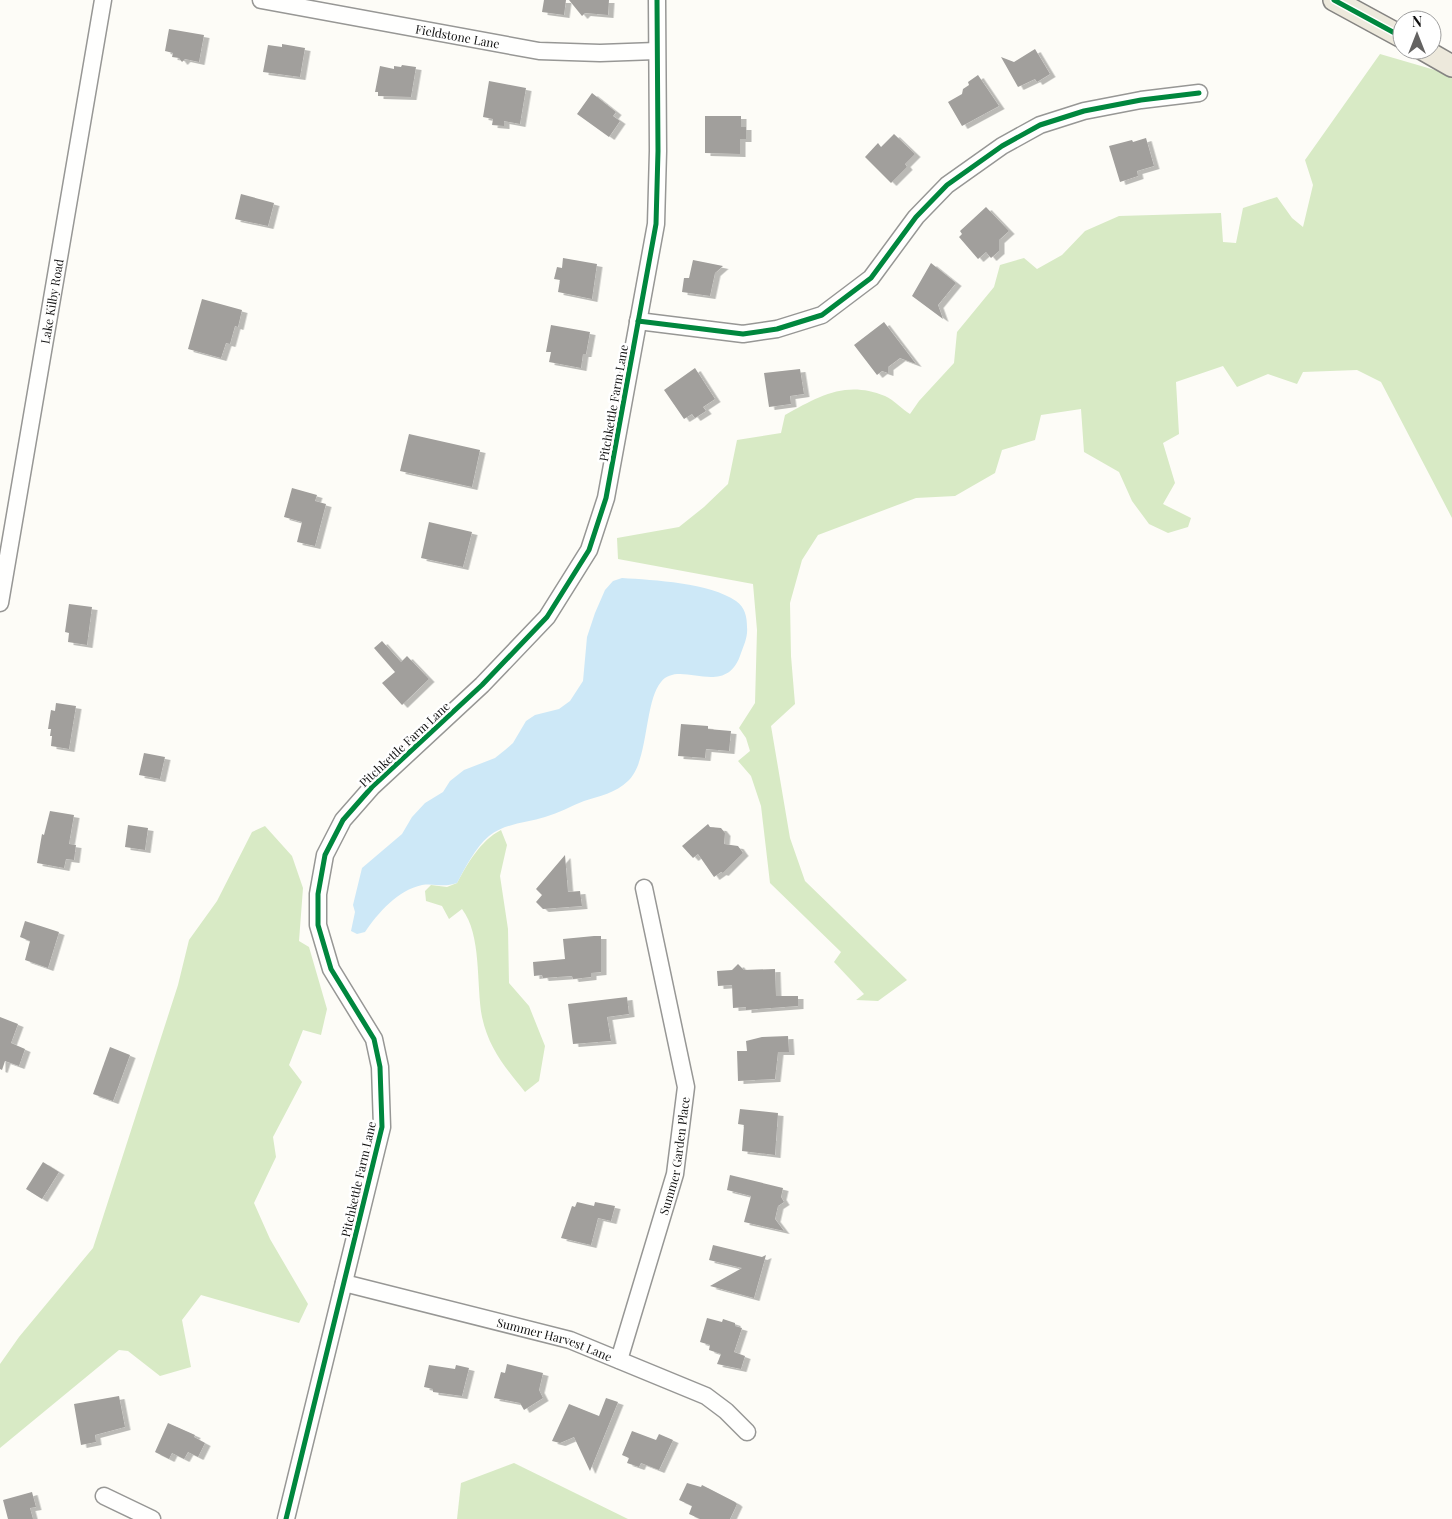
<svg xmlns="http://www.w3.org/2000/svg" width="1452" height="1519" viewBox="0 0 1452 1519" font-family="'Playfair Display',serif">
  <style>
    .forest { fill: #d8eac5 }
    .water { fill: #cde8f7 }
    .building { fill: #a19f9c; filter: url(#shadow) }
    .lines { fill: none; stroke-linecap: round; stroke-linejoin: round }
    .minor-casing { stroke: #979795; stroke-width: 19 }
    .major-casing { stroke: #858482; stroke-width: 24 }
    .minor { stroke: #fffffe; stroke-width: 16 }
    .major { stroke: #ede9dc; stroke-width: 21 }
    .cycleway-casing { stroke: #fff; stroke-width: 8 }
    .cycleway { stroke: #00873e; stroke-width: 5 }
    .labels { text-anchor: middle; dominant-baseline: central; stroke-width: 5; stroke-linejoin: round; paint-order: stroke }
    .street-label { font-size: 12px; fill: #111; stroke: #fff }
  </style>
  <defs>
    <filter id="shadow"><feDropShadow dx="5.5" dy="3" stdDeviation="0" flood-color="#0004"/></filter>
  </defs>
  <rect width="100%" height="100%" fill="#fdfcf7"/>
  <g class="forest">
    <path d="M 1380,54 L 1452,75 L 1452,518 L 1381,382 L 1357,370 L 1303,372 L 1297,384 L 1268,374 L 1237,387 L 1223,366 L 1176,382 L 1179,434 L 1163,443 L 1175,483 L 1163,504 L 1191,518 L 1188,527 L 1168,533 L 1149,524 L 1132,501 L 1119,472 L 1084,452 L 1081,409 L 1041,415 L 1035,440 L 1002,450 L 995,473 L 955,496 L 916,498 L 818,535 L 802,560 L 790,603 L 791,656 L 795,704 L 771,726 L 790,838 L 805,881 L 907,980 L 878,1001 L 856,1000 L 864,994 L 834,962 L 841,952 L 770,883 L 761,806 L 751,776 L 738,761 L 750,751 L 746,738 L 739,728 L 755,703 L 757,630 L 753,584 L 618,559 L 617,538 L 679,527 L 704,507 L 728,484 L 737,440 L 781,433 L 785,415 C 819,396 846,380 885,396 C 894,400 902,409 910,414 L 919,401 L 954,363 L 957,332 L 994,287 L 1000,265 L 1024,258 L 1037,269 L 1062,255 L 1085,231 L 1119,216 L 1221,213 L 1223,242 L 1236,243 L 1243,208 L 1277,197 L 1292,218 L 1303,227 L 1313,185 L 1305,160 Z"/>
    <path d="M 265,826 L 292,856 L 303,888 L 299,941 L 309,947 L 327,1009 L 321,1035 L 303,1030 L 289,1065 L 302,1082 L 273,1137 L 276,1157 L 254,1203 L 270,1239 L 308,1304 L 299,1323 L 201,1295 L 182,1320 L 191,1367 L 160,1376 L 128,1351 L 119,1350 L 0,1448 L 0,1364 L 19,1337 L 93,1248 L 178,985 L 189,940 L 217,901 L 252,832 Z"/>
    <path d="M 501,830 L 507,845 L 500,876 L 508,929 L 509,983 L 529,1006 L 545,1046 L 539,1081 L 525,1092 C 505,1067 489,1049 482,1017 C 476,984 482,935 462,909 L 449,919 L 442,906 L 426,901 L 425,891 L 431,885 L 447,887 L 457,883 C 468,863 480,841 501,830 Z"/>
    <path d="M 514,1463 L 628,1519 L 457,1519 L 461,1483 Z"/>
  </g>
  <path class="water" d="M 622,578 C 654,580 710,583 736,601 C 745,607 747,617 747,627 C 748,636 744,645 741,653 C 726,701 680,658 661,682 C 644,702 649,762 628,781 C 616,793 599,796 584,801 C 571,806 559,813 545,817 C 527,823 505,823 489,836 C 475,848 465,868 457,883 C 443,888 435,883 422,885 C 398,890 378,913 365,932 L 357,934 L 351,931 L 355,912 L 353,905 L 362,868 L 402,834 L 412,817 L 425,803 L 443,792 L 450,781 L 464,770 L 495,758 L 505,750 L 513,743 L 526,721 L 535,715 L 559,709 L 570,701 L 583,681 L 587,637 L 595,613 L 605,590 L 613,581 Z"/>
  <g class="building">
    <path d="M 544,0 L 566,0 L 564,15 L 542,12 Z"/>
    <path d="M 569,0 L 609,0 L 608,15 L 585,13 L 582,16 Z"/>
    <path d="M 169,29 L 204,35 L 199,62 L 185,59 L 182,62 L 179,58 L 172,57 L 173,53 L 165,51 Z"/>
    <path d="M 282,44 L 305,48 L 300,77 L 263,72 L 268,45 L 282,47 Z"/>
    <path d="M 1035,49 L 1050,74 L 1037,82 L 1035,79 L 1018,87 L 1001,57 L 1014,62 Z"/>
    <path d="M 402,65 L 416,67 L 411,97 L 378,96 L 378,92 L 375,92 L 380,66 L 394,69 L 394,66 L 401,67 Z"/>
    <path d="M 978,75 L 999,106 L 962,126 L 948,102 L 962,94 L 963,89 L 969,85 L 968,82 Z"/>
    <path d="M 489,81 L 526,88 L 520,124 L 504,121 L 504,126 L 492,125 L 493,119 L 483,117 Z"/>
    <path d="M 592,93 L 616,112 L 613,116 L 620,121 L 609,137 L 577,114 Z"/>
    <path d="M 705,116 L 741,116 L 741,127 L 746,127 L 746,139 L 740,139 L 740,154 L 705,153 Z"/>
    <path d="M 894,134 L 915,154 L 905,164 L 907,167 L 891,183 L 865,157 L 878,143 L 881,147 Z"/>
    <path d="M 1146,138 L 1154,166 L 1137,171 L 1138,176 L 1120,182 L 1109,146 L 1132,140 L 1133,142 Z"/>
    <path d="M 241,194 L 274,203 L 268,226 L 235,219 Z"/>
    <path d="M 986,207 L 1009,231 L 999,240 L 999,251 L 991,258 L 986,252 L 978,259 L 959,237 L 962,234 L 960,231 Z"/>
    <path d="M 563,258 L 597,264 L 592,299 L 558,292 L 560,280 L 554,279 L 557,267 L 562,268 Z"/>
    <path d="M 693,260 L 723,266 L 715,273 L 710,296 L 682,292 L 684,278 L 689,278 Z"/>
    <path d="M 931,263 L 956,283 L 938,305 L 943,319 L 912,296 Z"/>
    <path d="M 202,299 L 242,310 L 238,327 L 235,326 L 230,344 L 226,343 L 221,358 L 188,349 Z"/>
    <path d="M 884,322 L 916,364 L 900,358 L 888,367 L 888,373 L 882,371 L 877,375 L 854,345 Z"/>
    <path d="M 551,325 L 590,332 L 586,354 L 583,354 L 581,368 L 549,362 L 551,352 L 546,352 Z"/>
    <path d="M 695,368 L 715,399 L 703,407 L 706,411 L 695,418 L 692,414 L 684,419 L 664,390 Z"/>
    <path d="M 800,369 L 804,394 L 790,396 L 791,404 L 769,407 L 764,373 Z"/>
    <path d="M 409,434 L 480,450 L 472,487 L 400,471 Z"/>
    <path d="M 292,488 L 317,495 L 315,501 L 326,504 L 315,546 L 297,542 L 302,522 L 284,517 Z"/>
    <path d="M 429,522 L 472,532 L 463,567 L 421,558 Z"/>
    <path d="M 69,604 L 92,607 L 87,645 L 68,642 L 69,633 L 65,632 Z"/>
    <path d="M 382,641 L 401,662 L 407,656 L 429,679 L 402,705 L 382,683 L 395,672 L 374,648 Z"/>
    <path d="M 56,703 L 76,706 L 69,749 L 51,746 L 52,736 L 50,736 L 51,729 L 48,729 L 51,710 L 55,711 Z"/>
    <path d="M 681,724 L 708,726 L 708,729 L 731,731 L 729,751 L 706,749 L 705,758 L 678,756 Z"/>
    <path d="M 144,753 L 165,757 L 160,779 L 139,775 Z"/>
    <path d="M 50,811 L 74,815 L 69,844 L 76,845 L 74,860 L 66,859 L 64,868 L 37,863 L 42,834 L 44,835 Z"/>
    <path d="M 708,824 L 710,827 L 721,828 L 725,833 L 724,844 L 738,846 L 743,853 L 723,873 L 721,872 L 714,877 L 698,854 L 693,858 L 682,846 Z"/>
    <path d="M 128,825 L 148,828 L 145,850 L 125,847 Z"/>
    <path d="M 565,855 L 568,892 L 580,891 L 582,906 L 543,909 L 536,902 L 542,895 L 536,889 Z"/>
    <path d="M 25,921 L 59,932 L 48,968 L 25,960 L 30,941 L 20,937 Z"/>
    <path d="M 594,936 L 601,936 L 601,972 L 591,973 L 591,977 L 573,979 L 572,976 L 543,978 L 542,975 L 534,976 L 533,962 L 565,959 L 563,939 Z"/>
    <path d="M 738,964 L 744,970 L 775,969 L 776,996 L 798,996 L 798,1006 L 746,1010 L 746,1007 L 733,1008 L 732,985 L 718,986 L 717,971 L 732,970 Z"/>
    <path d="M 627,997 L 629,1014 L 607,1017 L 611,1041 L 573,1044 L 568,1004 Z"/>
    <path d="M 0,1017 L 18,1024 L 11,1043 L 25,1049 L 19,1066 L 5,1061 L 2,1070 L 0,1069 Z"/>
    <path d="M 788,1036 L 789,1052 L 778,1052 L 775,1079 L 738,1081 L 737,1051 L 747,1051 L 746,1041 L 762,1037 Z"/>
    <path d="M 110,1047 L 130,1055 L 113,1101 L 93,1094 Z"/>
    <path d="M 740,1109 L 778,1113 L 775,1155 L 742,1151 L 744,1125 L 738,1124 Z"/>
    <path d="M 43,1162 L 59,1172 L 42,1199 L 26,1189 Z"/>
    <path d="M 730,1175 L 783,1188 L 781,1197 L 784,1202 L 778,1206 L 775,1219 L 784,1231 L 744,1222 L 751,1196 L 727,1190 Z"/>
    <path d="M 577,1202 L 594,1206 L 595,1202 L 615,1206 L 611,1221 L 598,1218 L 591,1245 L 561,1238 L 572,1206 L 575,1207 Z"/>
    <path d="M 713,1245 L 762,1257 L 766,1255 L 754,1298 L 710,1286 L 742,1268 L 709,1260 Z"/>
    <path d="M 707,1318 L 722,1322 L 723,1319 L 735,1323 L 735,1326 L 742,1328 L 734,1352 L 745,1356 L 741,1369 L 717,1364 L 721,1354 L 709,1350 L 710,1345 L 700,1342 Z"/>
    <path d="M 507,1364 L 543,1373 L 539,1390 L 543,1398 L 524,1410 L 520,1403 L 494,1398 L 501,1372 L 505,1373 Z"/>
    <path d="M 429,1365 L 455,1369 L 456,1365 L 469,1368 L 462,1396 L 433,1392 L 433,1389 L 424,1387 Z"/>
    <path d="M 119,1396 L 125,1427 L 95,1435 L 96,1442 L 81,1445 L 74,1404 Z"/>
    <path d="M 606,1398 L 618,1402 L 590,1471 L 574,1437 L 560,1443 L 552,1441 L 569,1404 L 599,1416 Z"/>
    <path d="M 168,1423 L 195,1435 L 194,1437 L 205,1443 L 198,1457 L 188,1452 L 184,1459 L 172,1453 L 169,1459 L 155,1452 Z"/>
    <path d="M 632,1431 L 656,1440 L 659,1434 L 673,1440 L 659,1470 L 641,1463 L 639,1467 L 627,1463 L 629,1458 L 622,1455 Z"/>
    <path d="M 687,1483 L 701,1487 L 702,1485 L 735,1502 L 737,1504 L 730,1519 L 700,1519 L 689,1514 L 692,1506 L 679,1500 Z"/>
    <path d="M 32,1492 L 36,1507 L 30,1508 L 33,1519 L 8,1519 L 3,1500 Z"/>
  </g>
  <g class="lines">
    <defs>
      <g id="minor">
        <path id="s1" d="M 261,0 L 539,51 L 600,53 L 656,51"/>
        <path d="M 638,321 L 743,334 L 777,329 L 822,315 L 871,278 L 916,217 L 947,185 L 1002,146 L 1040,125 L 1084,111 L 1141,100 L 1199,93"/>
        <path id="s2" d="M 0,603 L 103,0"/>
        <path id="s3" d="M 344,1283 L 570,1340 L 706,1396 L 726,1411 L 747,1432"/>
        <path id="s4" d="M 619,1360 L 675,1174 L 686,1087 L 644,888"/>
        <path d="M 104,1496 L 152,1519"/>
        <path d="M 286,1519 L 382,1127 L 380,1067 L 374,1039 L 331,969 L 318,925 L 318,894 L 325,855 L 343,820 L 372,787 L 482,685 L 547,617 L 589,550 L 606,498 L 656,224 L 658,151 L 657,0"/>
      </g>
      <g id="major">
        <path d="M 1334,0 L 1402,37"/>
        <path d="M 1424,50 L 1452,66"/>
      </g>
    </defs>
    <use href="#minor" class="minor-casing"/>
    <use href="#major" class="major-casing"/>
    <use href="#minor" class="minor"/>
    <use href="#major" class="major"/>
    <defs>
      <g id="cycleway">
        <path d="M 1334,0 L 1402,37"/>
        <path d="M 638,321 L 743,334 L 777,329 L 822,315 L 871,278 L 916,217 L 947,185 L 1002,146 L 1040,125 L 1084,111 L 1141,100 L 1199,93"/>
        <path d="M 286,1519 L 382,1127 L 380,1067 L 374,1039 L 331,969 L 318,925 L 318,894 L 325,855 L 343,820 L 372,787 L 482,685 L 547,617 L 589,550 L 606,498 L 656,224 L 658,151 L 657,0"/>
      </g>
    </defs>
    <use href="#cycleway" class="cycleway-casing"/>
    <use href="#cycleway" class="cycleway"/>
  </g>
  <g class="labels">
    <g class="street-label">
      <text stroke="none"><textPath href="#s1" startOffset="200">Fieldstone Lane</textPath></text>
      <text stroke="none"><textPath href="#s2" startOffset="306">Lake Kilby Road</textPath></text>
      <text transform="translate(613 403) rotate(-80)">Pitchkettle Farm Lane</text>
      <text transform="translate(404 744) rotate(-43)">Pitchkettle Farm Lane</text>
      <text stroke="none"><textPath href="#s4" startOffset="212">Summer Garden Place</textPath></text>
      <text transform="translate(358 1179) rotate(-77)">Pitchkettle Farm Lane</text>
      <text stroke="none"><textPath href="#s3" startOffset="218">Summer Harvest Lane</textPath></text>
    </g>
  </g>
  <g transform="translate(1417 35)"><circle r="24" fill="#ffffff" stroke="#a0a0a0"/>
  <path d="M0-4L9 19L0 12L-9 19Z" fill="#646362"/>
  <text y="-8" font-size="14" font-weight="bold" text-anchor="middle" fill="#111111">N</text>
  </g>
</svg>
